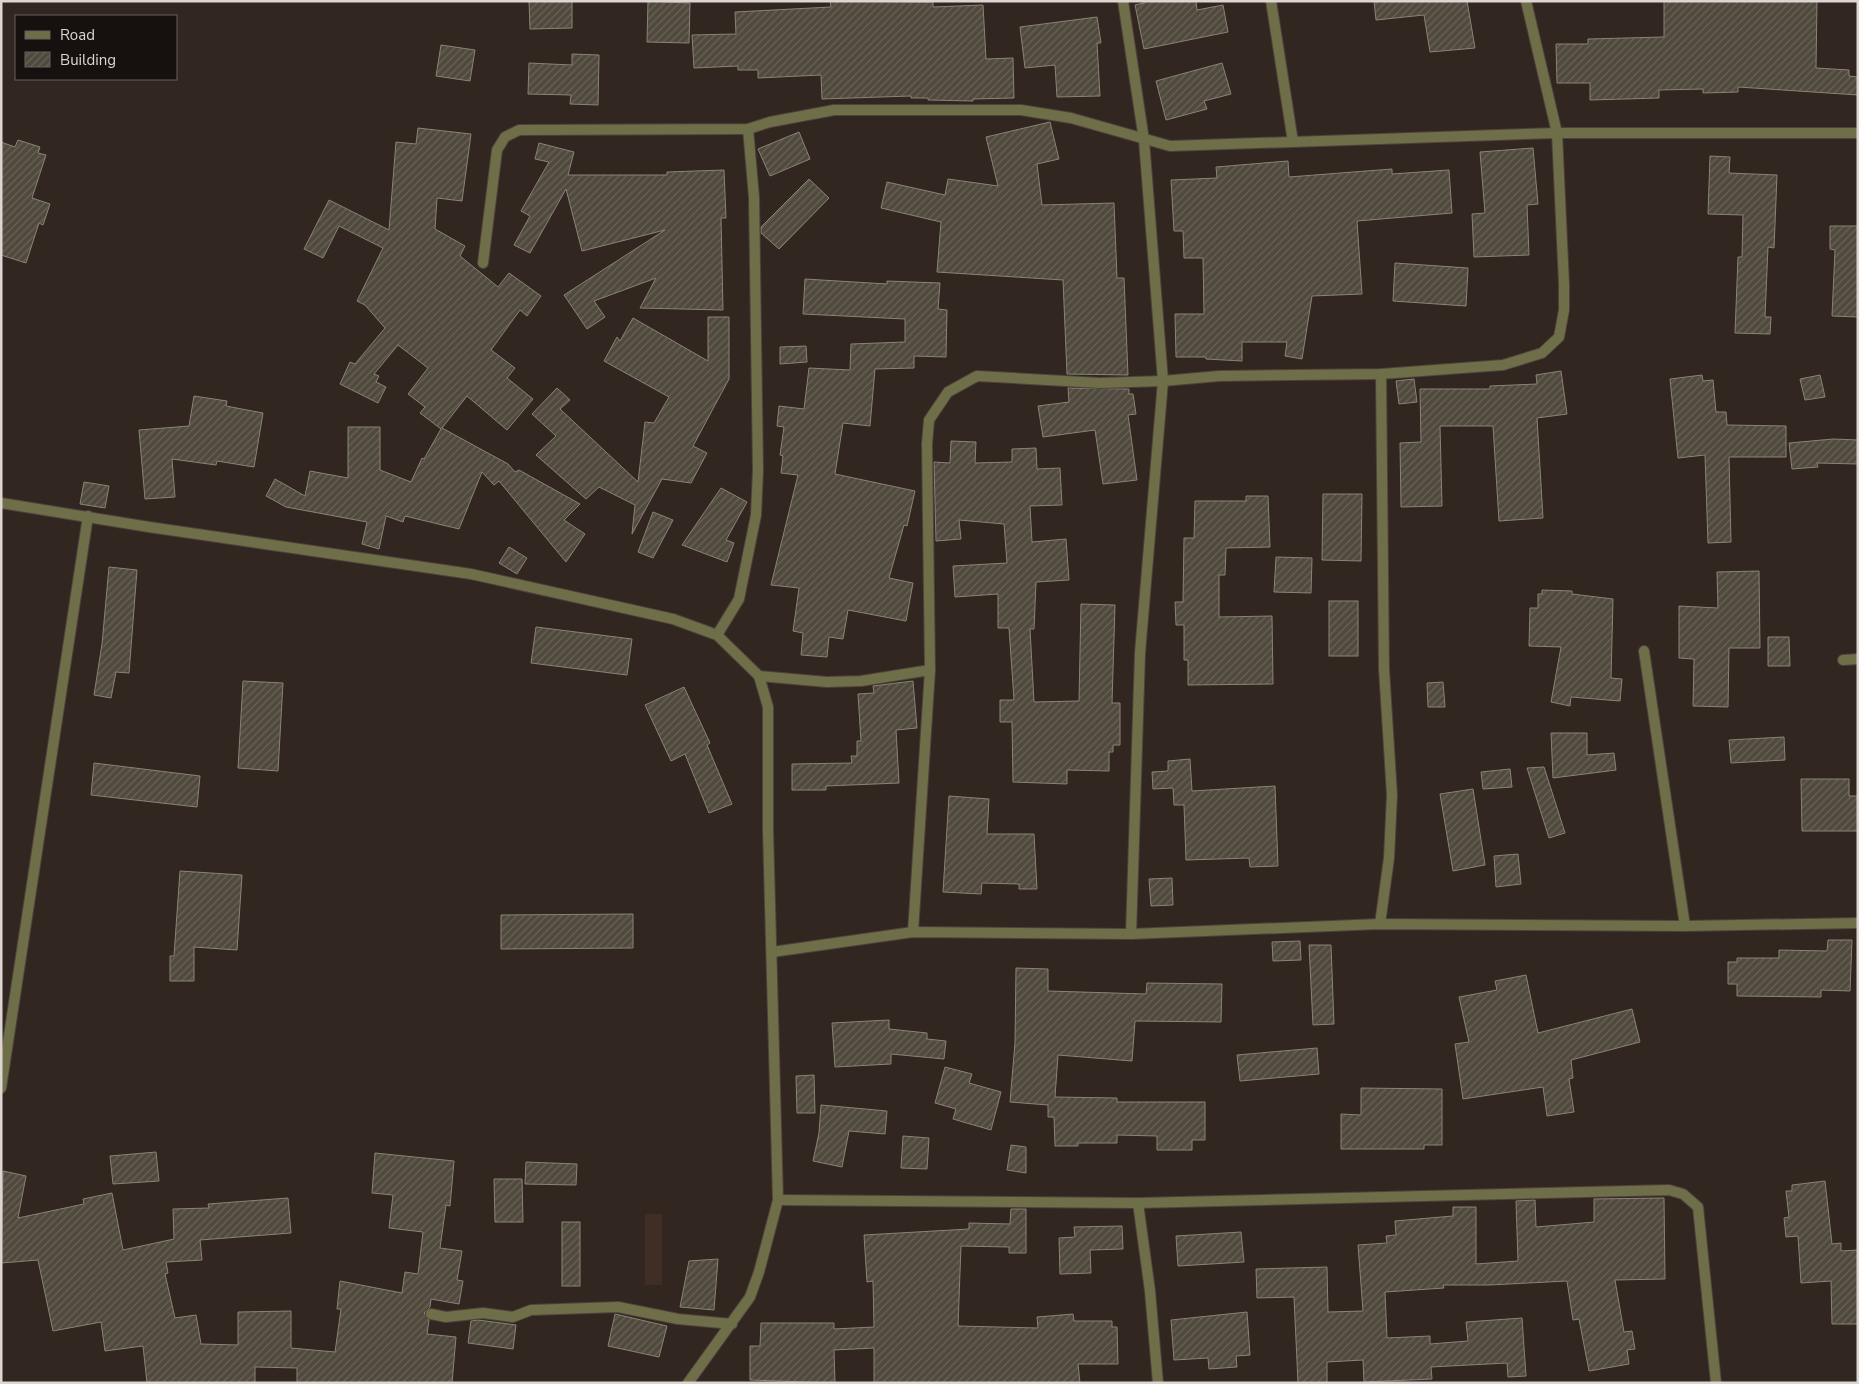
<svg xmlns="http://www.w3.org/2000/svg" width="1859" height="1384" viewBox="0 0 1859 1384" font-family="'Nunito Sans',sans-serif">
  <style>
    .built { fill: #402e26 }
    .building { fill: url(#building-hatch); stroke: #8b8376 }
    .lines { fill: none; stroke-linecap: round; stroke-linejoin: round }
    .street-casing { stroke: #4d423c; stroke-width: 12 }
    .street { stroke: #6e6e49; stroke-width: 10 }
  </style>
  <defs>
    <pattern id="building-hatch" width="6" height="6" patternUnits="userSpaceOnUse" patternTransform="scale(1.25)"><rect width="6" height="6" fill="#50493d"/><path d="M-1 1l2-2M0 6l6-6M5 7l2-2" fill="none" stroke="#696258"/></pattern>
  </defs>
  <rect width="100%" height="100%" fill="#322620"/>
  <rect class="built" x="645" y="1214" width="17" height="71"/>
  <g class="building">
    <path d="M 529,1 L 572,1 L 572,28 L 530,29 Z"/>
    <path d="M 648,1 L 690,3 L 689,43 L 647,42 Z"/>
    <path d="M 830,1 L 933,2 L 933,7 L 983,5 L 986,59 L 1013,58 L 1014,98 L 973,99 L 973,101 L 928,100 L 928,98 L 911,98 L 911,96 L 822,99 L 821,75 L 758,78 L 758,70 L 738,70 L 738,66 L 694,68 L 692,35 L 736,34 L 735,12 L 831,7 Z"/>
    <path d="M 1144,1 L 1196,1 L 1197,10 L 1223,5 L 1228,32 L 1144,49 L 1135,5 L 1144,3 Z"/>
    <path d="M 1374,1 L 1467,1 L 1475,48 L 1430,52 L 1424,15 L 1376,20 Z"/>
    <path d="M 1664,1 L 1817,1 L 1816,68 L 1849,70 L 1849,76 L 1858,77 L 1858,95 L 1738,87 L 1738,92 L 1703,93 L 1703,89 L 1659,90 L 1659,98 L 1590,100 L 1590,83 L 1557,83 L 1556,44 L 1588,44 L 1588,39 L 1664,37 Z"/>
    <path d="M 1097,17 L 1101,43 L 1097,43 L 1100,96 L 1057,97 L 1055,65 L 1025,68 L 1020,27 Z"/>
    <path d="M 441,45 L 475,50 L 470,81 L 436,76 Z"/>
    <path d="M 572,54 L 599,55 L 598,105 L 570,104 L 571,95 L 528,94 L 529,63 L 572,65 Z"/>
    <path d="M 1222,63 L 1231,94 L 1204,101 L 1207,109 L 1166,120 L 1156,81 Z"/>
    <path d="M 1050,122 L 1059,159 L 1037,164 L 1042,205 L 1114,203 L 1117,278 L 1124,278 L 1128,375 L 1067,374 L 1063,280 L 937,272 L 941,222 L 881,208 L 887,182 L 945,195 L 948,179 L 998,186 L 986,137 Z"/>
    <path d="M 418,128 L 471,134 L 462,201 L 437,198 L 435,229 L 465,246 L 460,256 L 498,287 L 509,273 L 541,296 L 527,316 L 520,310 L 491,350 L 515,368 L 507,378 L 533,399 L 507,430 L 467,396 L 442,428 L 508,464 L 515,472 L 519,470 L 580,504 L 564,520 L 585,534 L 566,562 L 499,481 L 494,485 L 482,472 L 459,529 L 405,516 L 403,522 L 386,516 L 379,549 L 362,544 L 367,522 L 286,507 L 266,496 L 275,479 L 305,496 L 310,471 L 348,478 L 348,427 L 380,427 L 380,470 L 411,482 L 422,458 L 424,459 L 441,429 L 420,413 L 425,407 L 408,394 L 428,368 L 398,345 L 374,374 L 379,376 L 376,382 L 386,387 L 378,403 L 340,384 L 350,362 L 355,364 L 385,328 L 365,305 L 357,301 L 383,248 L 339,226 L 323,258 L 304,249 L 329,200 L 389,230 L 396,142 L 416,144 Z"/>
    <path d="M 799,132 L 810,159 L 770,176 L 758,149 Z"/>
    <path d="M 18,140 L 40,147 L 38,153 L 46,155 L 32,198 L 50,204 L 43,225 L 39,223 L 26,263 L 1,255 L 1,142 L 15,147 Z"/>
    <path d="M 539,143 L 574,152 L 568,175 L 667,175 L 667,172 L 724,170 L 726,218 L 721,218 L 723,310 L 640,308 L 656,278 L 594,301 L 605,317 L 587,329 L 564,295 L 665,230 L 582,251 L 566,189 L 530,253 L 514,245 L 530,216 L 521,211 L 549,162 L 535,159 Z"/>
    <path d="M 1533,148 L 1538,204 L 1527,205 L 1529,255 L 1474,257 L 1472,214 L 1485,213 L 1480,152 Z"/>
    <path d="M 1710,156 L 1730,157 L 1729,173 L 1777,175 L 1774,248 L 1768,247 L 1765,317 L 1771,317 L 1770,334 L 1735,333 L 1738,257 L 1742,257 L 1743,215 L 1708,214 Z"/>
    <path d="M 1288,161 L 1289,177 L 1392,169 L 1392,174 L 1449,170 L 1452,213 L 1357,221 L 1362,294 L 1312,296 L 1302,359 L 1285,356 L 1287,342 L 1242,342 L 1242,361 L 1206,359 L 1206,357 L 1176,357 L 1175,314 L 1204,314 L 1203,258 L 1184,258 L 1183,231 L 1174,231 L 1171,180 L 1217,178 L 1216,167 Z"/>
    <path d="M 809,179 L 829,198 L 779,249 L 761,233 L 761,227 Z"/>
    <path d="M 1830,226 L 1858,226 L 1858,317 L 1832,316 L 1835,250 L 1830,249 Z"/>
    <path d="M 1395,263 L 1468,268 L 1466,306 L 1393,301 Z"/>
    <path d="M 805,279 L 887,284 L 887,281 L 940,283 L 938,309 L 947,310 L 946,357 L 914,356 L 914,368 L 875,369 L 870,426 L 843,423 L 835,474 L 915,491 L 907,526 L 904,525 L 889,578 L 913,583 L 906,621 L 848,610 L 843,639 L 829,637 L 827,657 L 801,655 L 803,633 L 793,631 L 799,588 L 771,585 L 798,475 L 781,473 L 783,456 L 780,455 L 784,427 L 777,426 L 779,406 L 804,409 L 809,368 L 850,370 L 851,344 L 905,342 L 905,319 L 803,314 Z"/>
    <path d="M 708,317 L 729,317 L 729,379 L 693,446 L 707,453 L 691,483 L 662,479 L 632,534 L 635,505 L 599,487 L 586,499 L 536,455 L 556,436 L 532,414 L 557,388 L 570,400 L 560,409 L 638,482 L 645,422 L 654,423 L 669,397 L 604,361 L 617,337 L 620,341 L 633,318 L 708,361 Z"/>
    <path d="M 806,346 L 807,362 L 780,364 L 780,347 Z"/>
    <path d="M 1561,371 L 1567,414 L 1537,418 L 1543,518 L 1499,521 L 1493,426 L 1440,426 L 1442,506 L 1401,507 L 1400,443 L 1421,442 L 1420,389 L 1490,389 L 1490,386 L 1537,384 L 1536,375 Z"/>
    <path d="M 1702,375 L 1703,381 L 1713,380 L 1716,412 L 1726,412 L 1727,425 L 1786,426 L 1786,457 L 1729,457 L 1731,542 L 1708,543 L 1705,455 L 1678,458 L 1670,379 Z"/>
    <path d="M 1820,375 L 1825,397 L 1805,400 L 1800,379 Z"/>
    <path d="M 1414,379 L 1417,402 L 1399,404 L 1396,381 Z"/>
    <path d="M 1068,388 L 1129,389 L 1129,394 L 1133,394 L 1136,414 L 1128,415 L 1137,480 L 1103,484 L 1095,430 L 1043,437 L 1038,406 L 1069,402 Z"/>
    <path d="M 194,396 L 227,401 L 226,406 L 263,413 L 254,467 L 217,461 L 216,465 L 172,459 L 175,497 L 145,499 L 139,430 L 189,426 Z"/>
    <path d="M 1833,439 L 1858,440 L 1858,464 L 1817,463 L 1818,467 L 1792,469 L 1789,443 Z"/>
    <path d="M 951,441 L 976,442 L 975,463 L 1012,462 L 1012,449 L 1036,448 L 1037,469 L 1060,468 L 1062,505 L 1030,506 L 1032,542 L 1066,539 L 1069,580 L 1036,582 L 1034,629 L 1030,629 L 1034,702 L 1079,701 L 1081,604 L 1115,605 L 1112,703 L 1120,703 L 1120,745 L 1113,745 L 1113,752 L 1109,752 L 1109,771 L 1067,770 L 1067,784 L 1013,782 L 1012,722 L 1000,722 L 1000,700 L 1014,700 L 1009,628 L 998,628 L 998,594 L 955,597 L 953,566 L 1007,563 L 1004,524 L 959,520 L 961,539 L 936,541 L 934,462 L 950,463 Z"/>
    <path d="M 84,482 L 109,486 L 105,508 L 80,504 Z"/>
    <path d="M 721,488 L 747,502 L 726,540 L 734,543 L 727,562 L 682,545 Z"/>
    <path d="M 1323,494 L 1362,494 L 1361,561 L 1322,560 Z"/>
    <path d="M 1246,496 L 1268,496 L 1270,547 L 1226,548 L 1225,575 L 1219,575 L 1219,617 L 1272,616 L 1273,684 L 1188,685 L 1188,660 L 1184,660 L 1184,625 L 1176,625 L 1175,602 L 1183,602 L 1184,538 L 1194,538 L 1195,501 L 1246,501 Z"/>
    <path d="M 653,512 L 673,520 L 653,558 L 638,552 Z"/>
    <path d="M 509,547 L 527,558 L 517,574 L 499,563 Z"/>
    <path d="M 1276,557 L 1312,558 L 1311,593 L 1274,592 Z"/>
    <path d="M 109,567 L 137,570 L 129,673 L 116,672 L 111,698 L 94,695 L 102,644 Z"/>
    <path d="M 1759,571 L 1760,648 L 1729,648 L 1728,707 L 1693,706 L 1694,659 L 1679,658 L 1679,606 L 1718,608 L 1717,572 Z"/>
    <path d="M 1542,590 L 1572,591 L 1572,594 L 1613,599 L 1611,678 L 1622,679 L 1620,701 L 1571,697 L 1570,706 L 1551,702 L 1561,647 L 1529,646 L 1530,608 L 1538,608 L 1538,594 L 1542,594 Z"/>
    <rect x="1329" y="601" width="29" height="55"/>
    <path d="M 536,627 L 632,639 L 627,675 L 531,663 Z"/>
    <path d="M 1768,637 L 1789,637 L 1790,666 L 1768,666 Z"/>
    <path d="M 243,681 L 283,683 L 278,771 L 238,768 Z"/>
    <path d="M 913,681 L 917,728 L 896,730 L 899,783 L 826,786 L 826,790 L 792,790 L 792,764 L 852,763 L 851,756 L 857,756 L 857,741 L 861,741 L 858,694 L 874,693 L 873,686 Z"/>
    <path d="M 1443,682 L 1445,707 L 1428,707 L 1427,683 Z"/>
    <path d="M 684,687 L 710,743 L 707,745 L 732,804 L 709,813 L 685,754 L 671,761 L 645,705 Z"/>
    <path d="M 1551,733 L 1587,733 L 1587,755 L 1614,753 L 1616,770 L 1553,778 Z"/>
    <path d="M 1784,737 L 1785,760 L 1731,763 L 1729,740 Z"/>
    <path d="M 1190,759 L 1192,791 L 1275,786 L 1278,866 L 1250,867 L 1249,858 L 1186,860 L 1184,805 L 1174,805 L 1173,788 L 1153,789 L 1152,772 L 1168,771 L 1168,761 Z"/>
    <path d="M 94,763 L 200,776 L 197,807 L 91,795 Z"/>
    <path d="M 1544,767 L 1565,833 L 1549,838 L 1527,768 Z"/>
    <path d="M 1510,769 L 1512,787 L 1483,789 L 1481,772 Z"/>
    <path d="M 1801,779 L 1849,779 L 1849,796 L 1858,796 L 1858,831 L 1802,831 Z"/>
    <path d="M 1473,789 L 1485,865 L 1453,871 L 1440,794 Z"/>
    <path d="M 949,796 L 989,799 L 987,834 L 1034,834 L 1037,889 L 1019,889 L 1019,884 L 982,883 L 981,894 L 943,892 Z"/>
    <path d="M 1518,854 L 1521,884 L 1496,887 L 1494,856 Z"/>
    <path d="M 180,871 L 242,875 L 237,950 L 194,947 L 194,981 L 170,981 L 170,956 L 174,956 Z"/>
    <path d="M 1172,878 L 1173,905 L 1151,906 L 1149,879 Z"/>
    <path d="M 633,914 L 633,948 L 501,949 L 501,915 Z"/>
    <path d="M 1828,940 L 1852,940 L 1850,991 L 1821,990 L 1821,997 L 1737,996 L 1737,984 L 1728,984 L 1728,962 L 1737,962 L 1737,958 L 1779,958 L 1779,950 L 1827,951 Z"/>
    <path d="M 1300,941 L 1301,960 L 1273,961 L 1272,942 Z"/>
    <path d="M 1309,945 L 1331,945 L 1334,1024 L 1313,1025 Z"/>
    <path d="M 1016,968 L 1048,969 L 1048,991 L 1146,994 L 1147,983 L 1222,984 L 1221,1022 L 1135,1021 L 1132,1061 L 1058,1055 L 1055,1097 L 1117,1098 L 1117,1102 L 1205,1102 L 1205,1140 L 1192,1140 L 1192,1150 L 1157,1150 L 1157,1136 L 1117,1135 L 1117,1143 L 1078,1143 L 1078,1146 L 1055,1146 L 1054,1117 L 1048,1117 L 1048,1105 L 1010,1102 L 1015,1043 Z"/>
    <path d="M 1526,975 L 1538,1033 L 1632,1009 L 1640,1042 L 1571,1060 L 1573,1078 L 1569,1079 L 1574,1112 L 1547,1116 L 1543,1087 L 1463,1099 L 1455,1044 L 1469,1042 L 1459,997 L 1497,990 L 1495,981 Z"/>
    <path d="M 889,1020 L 889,1029 L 927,1033 L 927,1039 L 946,1041 L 944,1059 L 891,1054 L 891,1064 L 835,1067 L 832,1023 Z"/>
    <path d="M 1317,1048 L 1319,1074 L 1240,1081 L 1237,1055 Z"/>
    <path d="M 945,1067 L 972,1074 L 969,1083 L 1001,1092 L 991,1130 L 953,1119 L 956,1109 L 935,1103 Z"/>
    <path d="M 814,1075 L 815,1113 L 797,1113 L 796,1076 Z"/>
    <path d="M 1361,1088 L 1442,1089 L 1442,1145 L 1424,1145 L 1424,1149 L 1341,1149 L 1341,1114 L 1361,1115 Z"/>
    <path d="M 821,1105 L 887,1111 L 885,1134 L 849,1131 L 842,1167 L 813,1161 L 819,1133 Z"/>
    <path d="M 903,1136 L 929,1138 L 927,1169 L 901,1168 Z"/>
    <path d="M 1011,1145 L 1026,1147 L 1026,1173 L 1007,1170 Z"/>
    <path d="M 156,1152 L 159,1181 L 113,1184 L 110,1156 Z"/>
    <path d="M 375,1153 L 454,1161 L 450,1206 L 446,1205 L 440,1248 L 462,1251 L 457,1280 L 463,1281 L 459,1304 L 431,1299 L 430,1307 L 424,1313 L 429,1320 L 427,1334 L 456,1337 L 452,1383 L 297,1383 L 297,1368 L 255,1367 L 255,1383 L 147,1383 L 143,1346 L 105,1351 L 101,1322 L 53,1331 L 38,1260 L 1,1263 L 3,1171 L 26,1176 L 18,1218 L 84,1204 L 83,1199 L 112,1193 L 123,1250 L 174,1239 L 173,1209 L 209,1208 L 208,1204 L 288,1198 L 291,1233 L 200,1240 L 202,1260 L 166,1262 L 168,1273 L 165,1274 L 175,1318 L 196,1315 L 201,1344 L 238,1345 L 238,1312 L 291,1311 L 291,1348 L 335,1352 L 341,1309 L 337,1309 L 340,1281 L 402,1293 L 405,1272 L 418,1274 L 423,1232 L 389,1228 L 393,1195 L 372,1193 Z"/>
    <path d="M 526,1162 L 577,1164 L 576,1185 L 525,1184 Z"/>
    <path d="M 494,1179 L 522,1179 L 523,1222 L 495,1222 Z"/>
    <path d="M 1825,1181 L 1832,1244 L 1841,1243 L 1841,1251 L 1858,1250 L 1858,1324 L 1832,1324 L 1831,1281 L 1801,1283 L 1798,1236 L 1786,1237 L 1784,1218 L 1789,1217 L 1786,1191 L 1792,1191 L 1792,1185 Z"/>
    <path d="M 1664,1198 L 1665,1279 L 1615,1280 L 1624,1332 L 1632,1331 L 1635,1349 L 1627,1350 L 1629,1364 L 1589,1371 L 1579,1319 L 1573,1320 L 1567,1281 L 1489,1285 L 1443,1285 L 1444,1288 L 1385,1292 L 1387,1338 L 1430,1336 L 1430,1344 L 1468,1341 L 1466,1322 L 1522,1318 L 1526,1376 L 1508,1377 L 1507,1363 L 1431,1367 L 1432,1379 L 1364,1382 L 1363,1360 L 1327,1362 L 1327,1383 L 1298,1383 L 1294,1297 L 1257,1298 L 1256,1269 L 1327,1267 L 1328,1312 L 1363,1311 L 1358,1245 L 1387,1243 L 1386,1236 L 1396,1235 L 1395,1221 L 1453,1216 L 1453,1207 L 1476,1207 L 1476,1264 L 1518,1261 L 1516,1201 L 1535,1200 L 1536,1227 L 1594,1222 L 1594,1199 Z"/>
    <path d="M 1011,1209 L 1026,1209 L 1026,1253 L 1009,1253 L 1009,1247 L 961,1246 L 958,1326 L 1038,1328 L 1037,1317 L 1073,1314 L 1074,1321 L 1112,1321 L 1112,1327 L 1117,1327 L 1118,1364 L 1078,1364 L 1080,1383 L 874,1383 L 874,1348 L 834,1350 L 835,1383 L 750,1380 L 750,1346 L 760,1346 L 761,1323 L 834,1323 L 834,1329 L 874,1327 L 873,1281 L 867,1282 L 864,1235 L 969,1229 L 969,1223 L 1010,1224 Z"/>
    <rect x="562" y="1222" width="18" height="64"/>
    <path d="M 1122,1226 L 1123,1249 L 1090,1250 L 1091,1273 L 1060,1274 L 1059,1238 L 1075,1237 L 1074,1227 Z"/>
    <path d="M 1241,1232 L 1244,1262 L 1178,1266 L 1176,1236 Z"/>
    <path d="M 718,1259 L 714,1310 L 680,1307 L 689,1261 Z"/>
    <path d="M 1247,1312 L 1250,1355 L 1236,1356 L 1237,1367 L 1209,1369 L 1208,1358 L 1174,1360 L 1171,1320 Z"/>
    <path d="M 615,1314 L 667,1326 L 659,1357 L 608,1346 Z"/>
    <path d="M 478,1320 L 516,1325 L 513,1349 L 468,1343 L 471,1321 Z"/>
  </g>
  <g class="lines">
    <defs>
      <g id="street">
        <path d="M 1123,1 L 1144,140 L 1163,381 L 1140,653 L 1131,934"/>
        <path d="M 1271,1 L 1293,142"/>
        <path d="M 483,263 L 497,150 L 505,137 L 519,130 L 748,129 L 770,122 L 834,110 L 1021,110 L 1071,118 L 1170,146 L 1557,133 L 1858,133"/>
        <path d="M 1,503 L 149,527 L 471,574 L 673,619 L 717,635 L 759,676 L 768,707 L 768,830 L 778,1200 L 759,1272 L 750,1297 L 688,1383"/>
        <path d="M 717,635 L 739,599 L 756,515 L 758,470 L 754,197 L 748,129"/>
        <path d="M 1644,651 L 1685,926"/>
        <path d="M 1843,660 L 1858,659"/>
        <path d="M 759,676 L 827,682 L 861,681 L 930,670"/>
        <path d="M 1380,924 L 1389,858 L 1392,795 L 1384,669 L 1381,374"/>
        <path d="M 913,932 L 930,670 L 927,444 L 929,420 L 948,392 L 977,376 L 1100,383 L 1163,381 L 1219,376 L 1381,374 L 1503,365 L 1542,353 L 1559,337 L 1564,310 L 1564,284 L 1557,133 L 1526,1"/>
        <path d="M 772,952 L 913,932 L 1131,934 L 1380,924 L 1685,926 L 1858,923"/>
        <path d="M 1,1088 L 88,516"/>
        <path d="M 778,1200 L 1138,1203 L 1669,1190 L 1683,1194 L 1698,1207 L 1716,1383"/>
        <path d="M 1138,1203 L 1150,1291 L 1158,1383"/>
        <path d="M 431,1314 L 446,1317 L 483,1313 L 513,1317 L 531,1310 L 618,1307 L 678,1319 L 732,1324"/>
      </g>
    </defs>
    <use href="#street" class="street-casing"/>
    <use href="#street" class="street"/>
  </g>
  <rect width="1859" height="1384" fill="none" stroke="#ddd5d1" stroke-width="5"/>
  <rect x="15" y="15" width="162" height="65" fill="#16100e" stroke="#665f5c"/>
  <rect x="25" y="31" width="25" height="8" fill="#6e6e49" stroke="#665f5c"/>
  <text x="60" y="40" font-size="15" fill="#ddd5d1">Road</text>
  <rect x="25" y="52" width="25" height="15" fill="url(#building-hatch)" stroke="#665f5c"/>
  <text x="60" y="65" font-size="15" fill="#ddd5d1">Building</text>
</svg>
